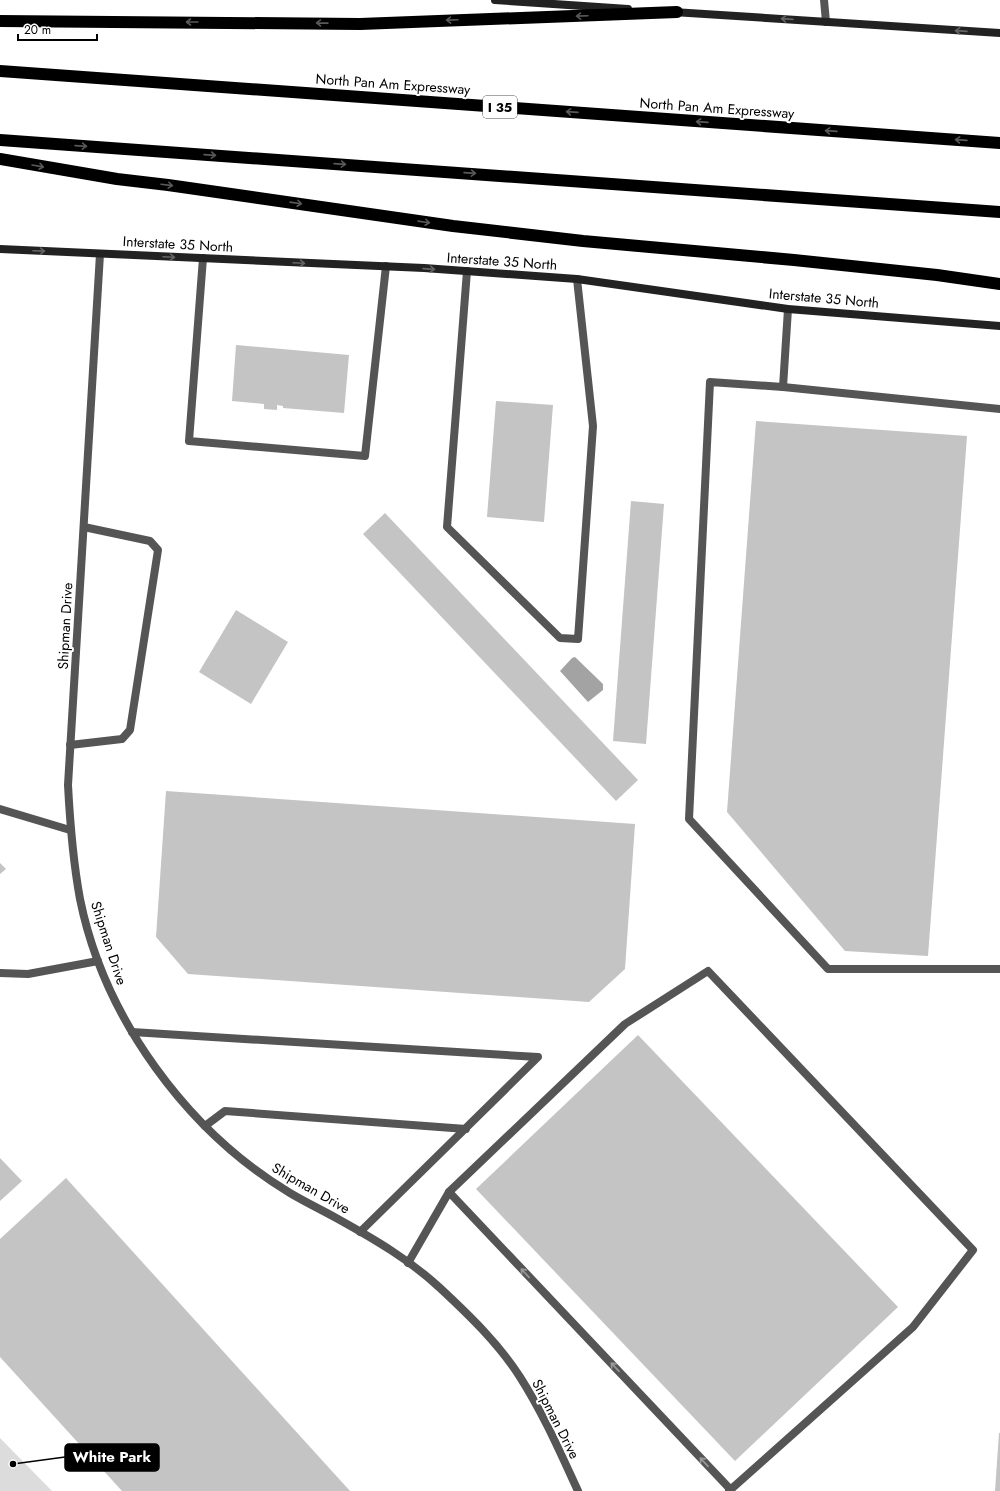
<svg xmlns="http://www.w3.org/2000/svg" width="1000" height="1491" viewBox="0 0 1000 1491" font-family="Jost,sans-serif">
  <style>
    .green { fill: #dcdcdc }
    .water { fill: #a3a3a3 }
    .building { fill: #c4c4c4 }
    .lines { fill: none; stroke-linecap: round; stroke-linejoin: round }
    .lane { stroke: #555; stroke-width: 8 }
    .street { stroke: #555; stroke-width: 8 }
    .secondary { stroke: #222; stroke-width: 8 }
    .highway { stroke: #000; stroke-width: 12 }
    .oneway { stroke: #595959 }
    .oneway2 { stroke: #646464 }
    .oneway3 { stroke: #999 }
    .labels { text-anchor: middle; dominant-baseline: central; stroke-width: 4; stroke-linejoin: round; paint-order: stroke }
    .shield { fill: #fff; stroke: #4c4c4c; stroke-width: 1 }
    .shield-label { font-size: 13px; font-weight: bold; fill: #000 }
    .street-label { font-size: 14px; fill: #000; stroke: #fff }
    .leader { fill: none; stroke: #000; stroke-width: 1.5 }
    .callout-dot { fill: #000; stroke: #fff; stroke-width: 1.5 }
    .callout { fill: #000; stroke: #000; stroke-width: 1.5 }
    .callout-label { font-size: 15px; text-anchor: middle; font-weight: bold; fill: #fff }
  </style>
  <rect width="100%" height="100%" fill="#fff"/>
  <path class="green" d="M 0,1438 L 52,1491 L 0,1491 Z"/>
  <path class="water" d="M 575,657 L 603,684 L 603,690 L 588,702 L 560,671 L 572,658 Z"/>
  <g class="building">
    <path d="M 236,345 L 349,355 L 344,413 L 283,408 L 283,406 L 277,405 L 277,410 L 264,409 L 264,404 L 232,401 Z"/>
    <path d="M 496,401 L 553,405 L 544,522 L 487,517 Z"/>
    <path d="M 756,421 L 967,436 L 928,956 L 845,951 L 727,812 Z"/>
    <path d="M 631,501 L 664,504 L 646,744 L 613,741 Z"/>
    <path d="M 385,513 L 638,780 L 616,801 L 363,534 Z"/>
    <path d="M 236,610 L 288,642 L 251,704 L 199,672 Z"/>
    <path d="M 166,791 L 635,824 L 625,969 L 589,1002 L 188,974 L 156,937 Z"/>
    <path d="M 0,863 L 6,869 L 0,874 Z"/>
    <path d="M 638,1035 L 898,1307 L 735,1461 L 476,1189 Z"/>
    <path d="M 0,1158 L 22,1181 L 0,1201 Z"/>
    <path d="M 66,1178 L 350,1491 L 122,1491 L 0,1357 L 0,1239 Z"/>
    <path d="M 999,1433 L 1000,1433 L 1000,1491 L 995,1491 Z"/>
  </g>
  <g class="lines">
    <g class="lane">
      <path d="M 203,258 L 189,441 L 365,456 L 386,266"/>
      <path d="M 467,271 L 447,527 L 560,638 L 578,639 L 593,426 L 577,279"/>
      <path d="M 783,387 L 788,309"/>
      <path d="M 1000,409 L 783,387 L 710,382 L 689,819 L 828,969 L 1000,969"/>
      <path d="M 70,745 L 122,739 L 130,730 L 158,550 L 150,541 L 84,527"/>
      <path d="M 0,809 L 70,830"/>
      <path d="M 0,973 L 28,974 L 98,961"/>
      <path d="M 132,1032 L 538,1057 L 360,1232"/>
      <path d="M 205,1126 L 225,1111 L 466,1129"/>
      <path d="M 449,1192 L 731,1490"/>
      <path d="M 408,1263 L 449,1192 L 625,1024 L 708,971 L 973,1250 L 913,1327 L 729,1491"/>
    </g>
    <g class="street">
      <path d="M 824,0 L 826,22"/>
      <path d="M 100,254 L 68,785 C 70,823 73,861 80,899 C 104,1018 187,1131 290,1193 C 305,1202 322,1210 338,1219 C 374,1239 410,1260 440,1288 C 469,1315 499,1344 520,1377 C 543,1413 560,1452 578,1491"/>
    </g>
    <g class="secondary">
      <path d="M 495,0 L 628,9"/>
      <path d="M 673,12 L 1000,33"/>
      <path d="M 0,249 L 424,268 L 577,279 L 788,309 L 1000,326"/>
    </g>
    <g class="highway">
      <path d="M 0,21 L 360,24 L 677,12"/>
      <path d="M 0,71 L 1000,143"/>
      <path d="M 0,140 L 1000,212"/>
      <path d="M 0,159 L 117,179 L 168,185 L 453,226 L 583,241 L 794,260 L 937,275 L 1000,284"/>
    </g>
  </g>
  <defs><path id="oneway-shaft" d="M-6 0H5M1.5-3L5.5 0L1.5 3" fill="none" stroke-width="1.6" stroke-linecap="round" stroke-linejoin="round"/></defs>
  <g class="oneway">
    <use href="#oneway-shaft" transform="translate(582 16) rotate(178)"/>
    <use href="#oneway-shaft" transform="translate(452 20) rotate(178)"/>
    <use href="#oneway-shaft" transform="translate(192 22) rotate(-180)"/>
    <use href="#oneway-shaft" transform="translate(322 23) rotate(-179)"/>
    <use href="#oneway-shaft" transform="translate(572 112) rotate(-176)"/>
    <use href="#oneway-shaft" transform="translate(702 122) rotate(-176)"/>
    <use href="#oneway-shaft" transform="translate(831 131) rotate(-176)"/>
    <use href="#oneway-shaft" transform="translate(961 140) rotate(-176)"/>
    <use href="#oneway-shaft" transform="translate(81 146) rotate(4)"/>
    <use href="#oneway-shaft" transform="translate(210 155) rotate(4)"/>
    <use href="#oneway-shaft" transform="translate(340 164) rotate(4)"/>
    <use href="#oneway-shaft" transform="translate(38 166) rotate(10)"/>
    <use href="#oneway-shaft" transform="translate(470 173) rotate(4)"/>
    <use href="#oneway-shaft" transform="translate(167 185) rotate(7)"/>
    <use href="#oneway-shaft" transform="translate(296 203) rotate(8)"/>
    <use href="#oneway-shaft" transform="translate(424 222) rotate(8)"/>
  </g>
  <g class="oneway2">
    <use href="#oneway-shaft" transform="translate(787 19) rotate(-176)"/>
    <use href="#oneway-shaft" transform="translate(961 31) rotate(-176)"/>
    <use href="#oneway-shaft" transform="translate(39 251) rotate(2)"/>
    <use href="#oneway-shaft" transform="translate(169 257) rotate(3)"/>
    <use href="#oneway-shaft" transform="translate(299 263) rotate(3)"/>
    <use href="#oneway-shaft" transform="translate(429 269) rotate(4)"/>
  </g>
  <g class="oneway3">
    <use href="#oneway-shaft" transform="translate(525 1273) rotate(-133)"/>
    <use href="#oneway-shaft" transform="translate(615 1367) rotate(-133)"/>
    <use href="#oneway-shaft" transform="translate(704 1462) rotate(-133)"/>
  </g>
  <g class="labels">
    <rect class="shield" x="483" y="96" width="34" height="22" rx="3"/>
    <g class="shield-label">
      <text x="500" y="107">I 35</text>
    </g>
    <g class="street-label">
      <text transform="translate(393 84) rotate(4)">North Pan Am Expressway</text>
      <text transform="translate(717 108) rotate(4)">North Pan Am Expressway</text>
      <text transform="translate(178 244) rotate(3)">Interstate 35 North</text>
      <text transform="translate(502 261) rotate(4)">Interstate 35 North</text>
      <text transform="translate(824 298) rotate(5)">Interstate 35 North</text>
      <text transform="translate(65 626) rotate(-87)">Shipman Drive</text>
      <text transform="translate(109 943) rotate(72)">Shipman Drive</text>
      <text transform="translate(311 1188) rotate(30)">Shipman Drive</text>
      <text transform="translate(556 1419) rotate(63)">Shipman Drive</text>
    </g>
  </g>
  <path class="leader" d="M13 1464L65 1457"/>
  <circle class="callout-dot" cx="13" cy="1464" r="4"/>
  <rect class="callout" x="65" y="1444" width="94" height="27" rx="4"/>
  <g class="callout-label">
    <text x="112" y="1462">White Park</text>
  </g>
  <path d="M18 34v6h79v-6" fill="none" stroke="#000000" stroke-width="2"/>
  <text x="24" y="34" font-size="12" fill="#000000" stroke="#ffffff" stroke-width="3" paint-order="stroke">20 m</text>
</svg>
